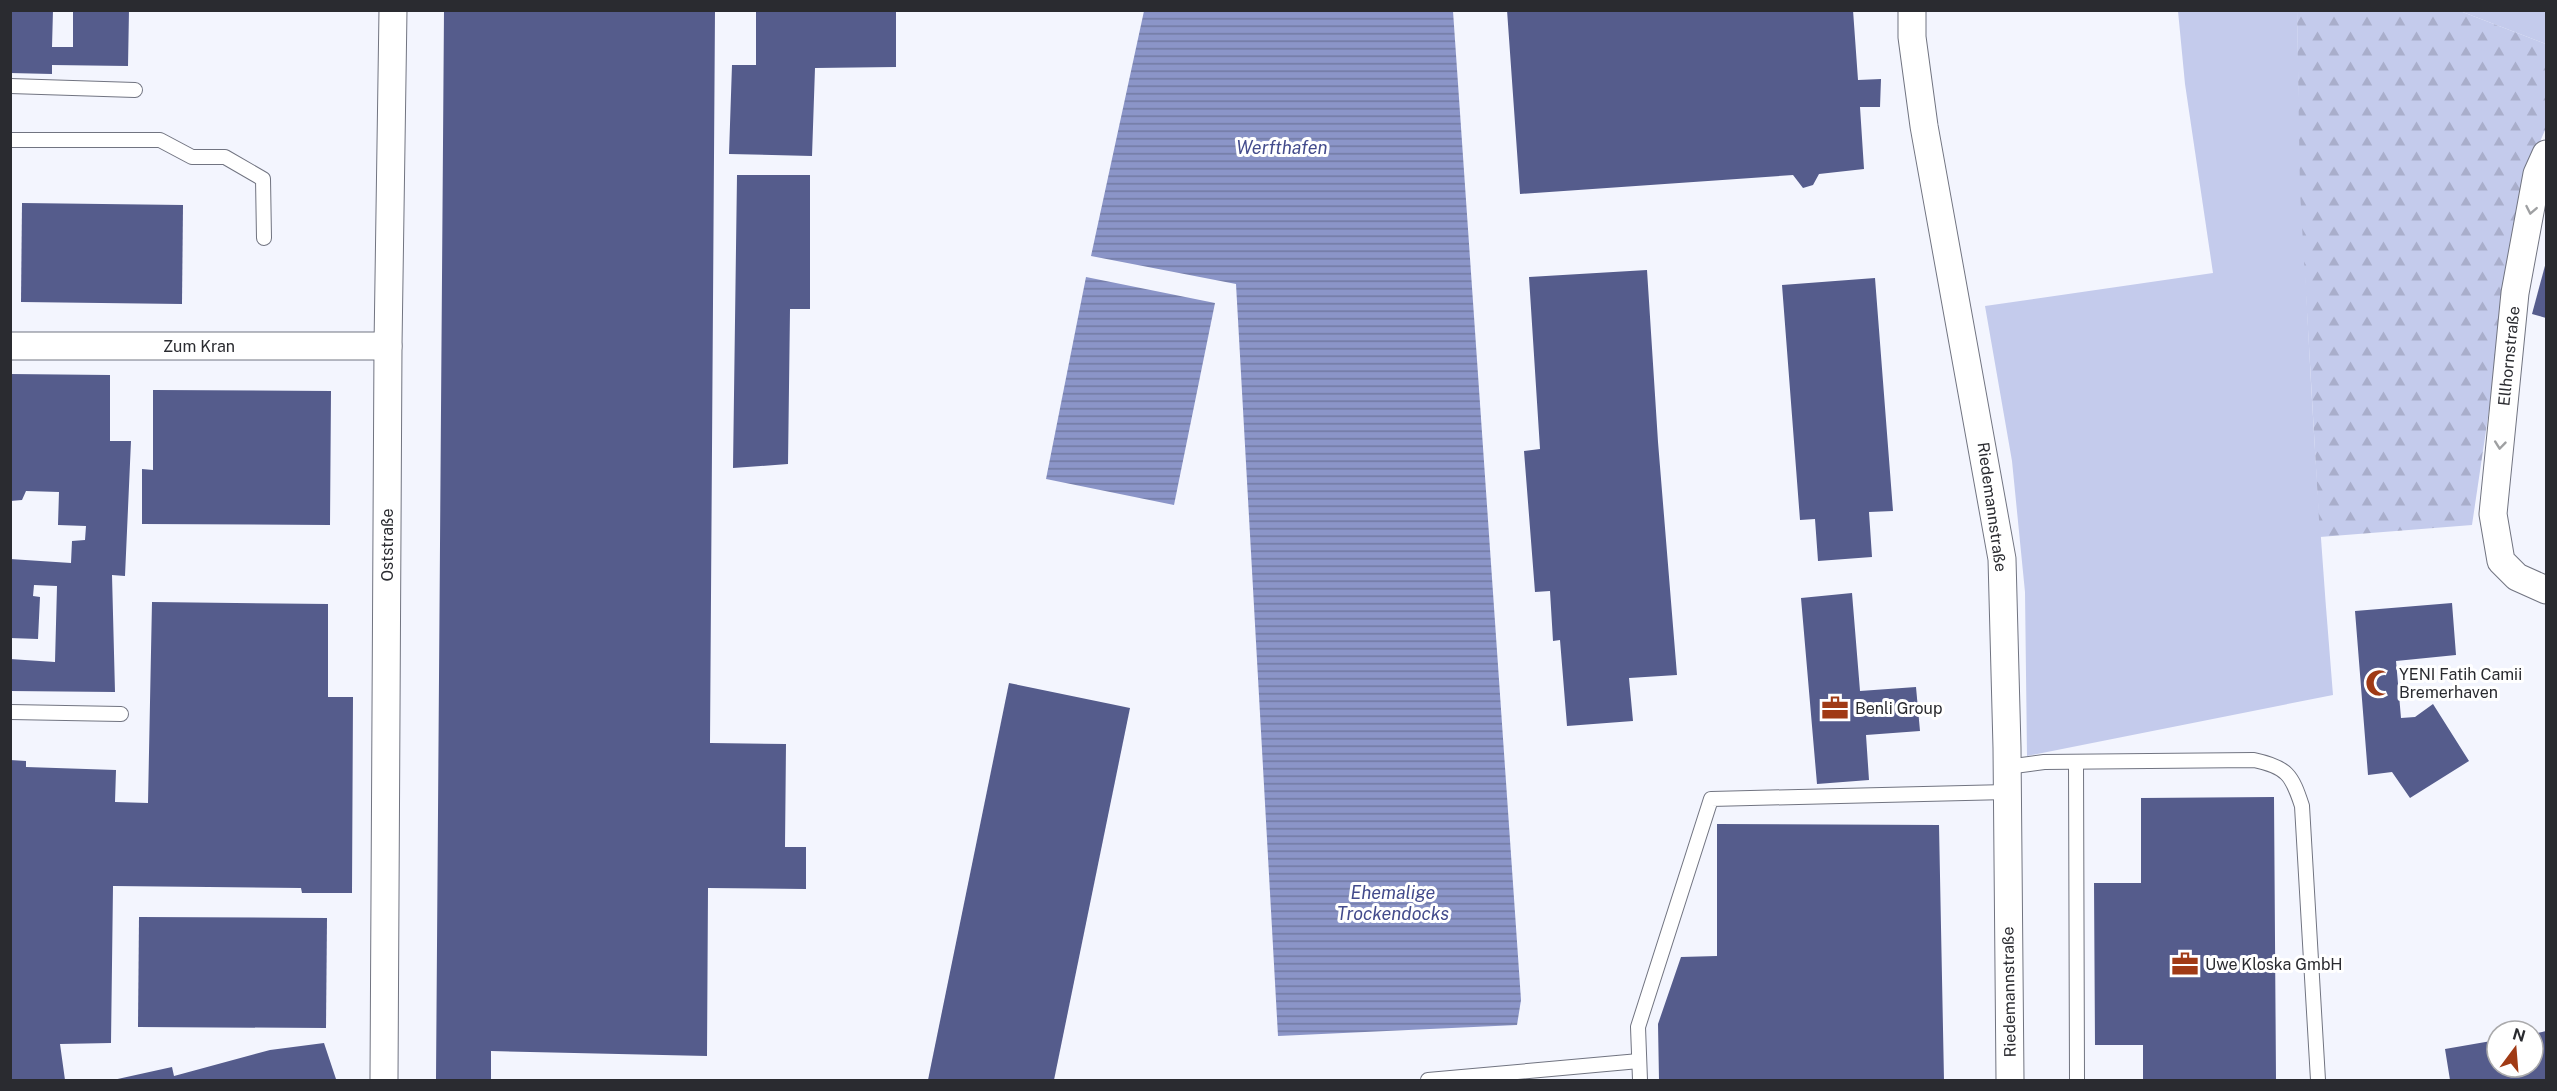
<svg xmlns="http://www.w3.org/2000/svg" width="2557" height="1091" viewBox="0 0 2557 1091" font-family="'Public Sans',sans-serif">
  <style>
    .grass { fill: #c4cbec }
    .forest { fill: url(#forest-firs) }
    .water { fill: url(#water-rules) }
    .building { fill: #555c8c }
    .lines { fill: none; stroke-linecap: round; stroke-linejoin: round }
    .lane-casing { stroke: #717481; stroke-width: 16 }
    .street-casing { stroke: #717481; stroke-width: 29 }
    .lane { stroke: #fff; stroke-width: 14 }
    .street { stroke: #fff; stroke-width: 27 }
    .oneway { stroke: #9fa0a2 }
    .labels { text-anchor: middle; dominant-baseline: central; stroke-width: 6; stroke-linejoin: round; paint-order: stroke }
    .street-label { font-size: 16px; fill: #2a2b30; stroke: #fff }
    .poi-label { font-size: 16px; fill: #2a2b30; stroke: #fff; text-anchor: start }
    .water-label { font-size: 18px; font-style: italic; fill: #434b8c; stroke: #fff }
  </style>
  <defs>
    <pattern id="forest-firs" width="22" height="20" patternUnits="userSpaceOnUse" patternTransform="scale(1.5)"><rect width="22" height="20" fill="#c4cbec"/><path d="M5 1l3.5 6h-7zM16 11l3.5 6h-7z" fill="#a9aecb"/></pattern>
    <pattern id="water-rules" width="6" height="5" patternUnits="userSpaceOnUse" patternTransform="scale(1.5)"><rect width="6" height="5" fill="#8b95c8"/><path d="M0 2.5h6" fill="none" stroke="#727aa3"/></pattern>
  </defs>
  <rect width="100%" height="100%" fill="#f3f5fe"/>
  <g class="grass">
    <path d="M 2178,11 L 2297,11 C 2301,240 2314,467 2333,695 L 2027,756 L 2025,592 L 2012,461 L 1985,306 L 2213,273 L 2185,84 Z"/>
    <path d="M 2460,11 L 2546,11 L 2546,44 Z"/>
  </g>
  <path class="forest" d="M 2297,11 L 2460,11 L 2546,44 L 2546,128 L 2531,162 L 2507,289 L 2472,525 L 2320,537 L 2300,191 Z"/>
  <g class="water">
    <path d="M 1144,11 L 1453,11 L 1521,1000 L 1517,1025 L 1278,1036 L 1236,284 L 1091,256 Z"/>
    <path d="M 1086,277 L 1215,303 L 1174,505 L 1046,479 Z"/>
  </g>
  <g class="building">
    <path d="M 10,10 L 53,10 L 52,47 L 73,47 L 73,10 L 129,10 L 128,66 L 52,65 L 52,74 L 10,73 Z"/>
    <path d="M 444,10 L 715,10 L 710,743 L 786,744 L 785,847 L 806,847 L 806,889 L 708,888 L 707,1056 L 491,1051 L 491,1079 L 436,1080 Z"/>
    <path d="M 756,10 L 896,10 L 896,67 L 815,68 L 812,156 L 729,154 L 732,65 L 756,65 Z"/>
    <path d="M 1507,10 L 1853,10 L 1858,80 L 1881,79 L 1880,107 L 1860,107 L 1864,169 L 1819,174 L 1813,185 L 1803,188 L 1793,175 L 1520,194 Z"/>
    <path d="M 737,175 L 810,175 L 810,309 L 790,309 L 788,464 L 733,468 Z"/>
    <path d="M 22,203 L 183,205 L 182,304 L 21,302 Z"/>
    <path d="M 2546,262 L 2546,318 L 2532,314 Z"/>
    <path d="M 1647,270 L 1658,442 L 1677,675 L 1629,678 L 1633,721 L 1567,726 L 1560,640 L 1553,641 L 1550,591 L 1535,592 L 1524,451 L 1540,449 L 1529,277 Z"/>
    <path d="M 1875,278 L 1893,511 L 1869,512 L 1872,557 L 1818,561 L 1815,519 L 1800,520 L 1782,285 Z"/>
    <path d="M 10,374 L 110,375 L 110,441 L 131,441 L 125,576 L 112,575 L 115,692 L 10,691 L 10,659 L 55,662 L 57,586 L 34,585 L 33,596 L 40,597 L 38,639 L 10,638 L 10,559 L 71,563 L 72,541 L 85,540 L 86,526 L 58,525 L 59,492 L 26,491 L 22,500 L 10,501 Z"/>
    <path d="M 153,390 L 331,391 L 330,525 L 142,524 L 142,469 L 153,470 Z"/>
    <path d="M 1852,593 L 1860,691 L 1916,687 L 1920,731 L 1866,735 L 1869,780 L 1817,784 L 1801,598 Z"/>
    <path d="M 152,602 L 328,604 L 328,697 L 353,697 L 352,893 L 302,893 L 301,888 L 113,886 L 111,1043 L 60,1044 L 65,1080 L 10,1080 L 10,760 L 26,761 L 26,767 L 116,770 L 115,802 L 148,803 Z"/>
    <path d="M 2452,603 L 2456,655 L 2396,661 L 2401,718 L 2415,717 L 2433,704 L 2469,761 L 2410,798 L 2392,772 L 2368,775 L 2355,611 Z"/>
    <path d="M 1009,683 L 1130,708 L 1054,1080 L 928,1080 Z"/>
    <path d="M 2274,797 L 2276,1080 L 2143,1080 L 2143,1045 L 2095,1045 L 2094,883 L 2141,883 L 2141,798 Z"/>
    <path d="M 1717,824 L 1939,825 L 1944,1080 L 1659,1080 L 1658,1024 L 1681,957 L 1717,956 Z"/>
    <path d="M 139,917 L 327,918 L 326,1028 L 138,1027 Z"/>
    <path d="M 2546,1031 L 2546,1080 L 2450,1080 L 2445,1049 L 2497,1040 L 2497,1067 L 2533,1067 L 2533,1034 Z"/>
    <path d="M 324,1043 L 336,1079 L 113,1080 L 172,1067 L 174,1076 L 270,1050 Z"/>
  </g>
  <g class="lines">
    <defs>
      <g id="lane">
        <path d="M 10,86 L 135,90"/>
        <path d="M 10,140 L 160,140 L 192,157 L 225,157 L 263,179 L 264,238"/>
        <path d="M 10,712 L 121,714"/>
        <path d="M 2076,762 L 2077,1080"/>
        <path d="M 2007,767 L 2044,762 L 2254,760 C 2287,767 2292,775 2302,806 L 2318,1080"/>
        <path d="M 1428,1080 L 1639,1061"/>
        <path d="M 1640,1080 L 1638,1027 L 1711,799 L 2007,792"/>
      </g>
      <g id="street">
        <path d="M 1912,10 L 1912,37 L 1924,126 L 2002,559 L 2007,748 L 2010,1080"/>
        <path d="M 2546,154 L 2537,174 L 2515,293 L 2493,514 L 2501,561 L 2517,577 L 2546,590"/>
        <path d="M 10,346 L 388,346"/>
        <path d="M 384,1080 L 388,346 L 393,10"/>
      </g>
    </defs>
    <use href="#lane" class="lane-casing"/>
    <use href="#street" class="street-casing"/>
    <use href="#lane" class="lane"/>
    <use href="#street" class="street"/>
  </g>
  <defs><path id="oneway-chevron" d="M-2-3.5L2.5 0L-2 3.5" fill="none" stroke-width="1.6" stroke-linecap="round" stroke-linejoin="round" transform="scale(1.5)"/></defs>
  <g class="oneway">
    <use href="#oneway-chevron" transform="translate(2531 210) rotate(101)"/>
    <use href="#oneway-chevron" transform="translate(2500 445) rotate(96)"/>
  </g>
  <defs>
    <symbol id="mosque-bare" viewBox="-9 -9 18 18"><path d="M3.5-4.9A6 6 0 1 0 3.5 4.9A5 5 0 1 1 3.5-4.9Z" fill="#a03a15" stroke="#fff" stroke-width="2.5" paint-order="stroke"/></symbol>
    <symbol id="office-bare" viewBox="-9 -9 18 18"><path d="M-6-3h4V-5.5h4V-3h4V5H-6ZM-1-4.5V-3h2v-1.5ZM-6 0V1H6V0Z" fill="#a03a15" stroke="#fff" stroke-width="2.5" paint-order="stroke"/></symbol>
  </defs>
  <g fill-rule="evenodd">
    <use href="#mosque-bare" x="2360" y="664" width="38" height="38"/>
    <use href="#office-bare" x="1816" y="689" width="38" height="38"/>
    <use href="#office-bare" x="2166" y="945" width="38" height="38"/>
  </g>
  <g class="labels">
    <g class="street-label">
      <text x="199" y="346">Zum Kran</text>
      <text transform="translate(2509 356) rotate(-84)">Ellhornstraße</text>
      <text transform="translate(1992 507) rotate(82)">Riedemannstraße</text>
      <text transform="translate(387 545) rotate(-90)">Oststraße</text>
      <text transform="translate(2009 992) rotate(-91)">Riedemannstraße</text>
    </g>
    <g class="poi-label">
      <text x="2399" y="674">YENI Fatih Camii<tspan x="2399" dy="18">Bremerhaven</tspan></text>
      <text x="1855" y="708">Benli Group</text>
      <text x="2205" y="964">Uwe Kloska GmbH</text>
    </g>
    <g class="water-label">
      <text x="1282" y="147">Werfthafen</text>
      <text x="1393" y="892">Ehemalige<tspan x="1393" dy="21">Trockendocks</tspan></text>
    </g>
  </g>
  <rect width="2557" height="1091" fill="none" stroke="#2a2b30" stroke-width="24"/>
  <g transform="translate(2515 1049) rotate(16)"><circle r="28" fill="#ffffff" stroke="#aaaaac" stroke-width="1.5"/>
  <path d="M0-4.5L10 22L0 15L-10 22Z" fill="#a03a15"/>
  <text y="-9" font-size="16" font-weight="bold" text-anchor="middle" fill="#2a2b30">N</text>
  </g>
</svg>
